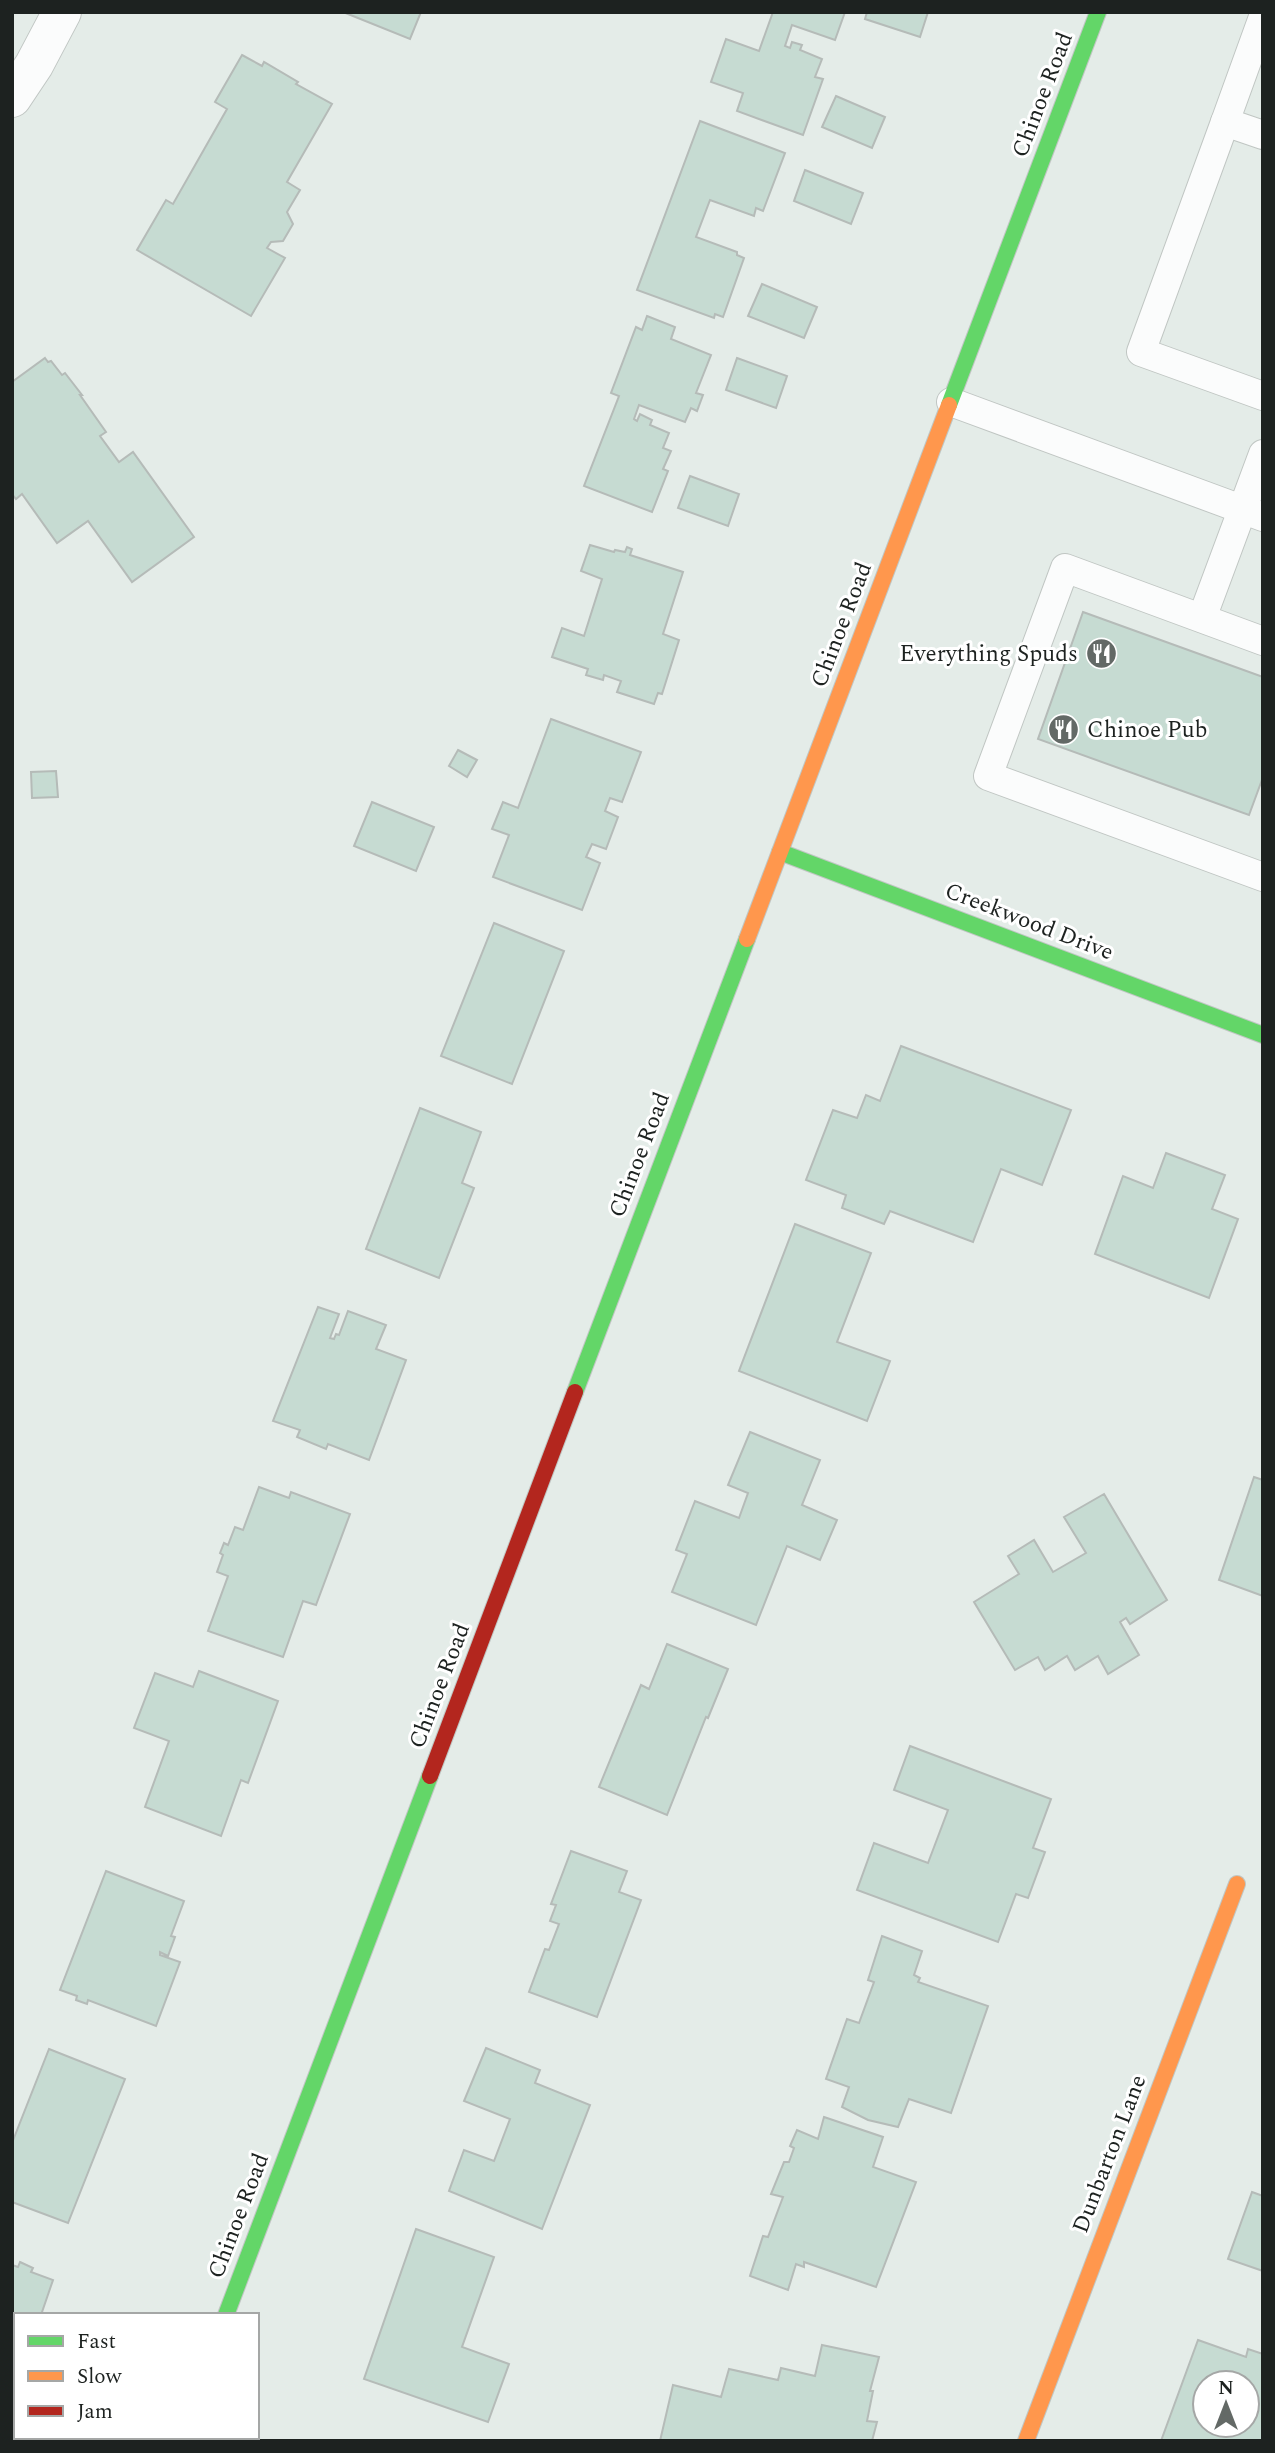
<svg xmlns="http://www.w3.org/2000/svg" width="1275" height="2453" viewBox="0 0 1275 2453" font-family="Spectral,serif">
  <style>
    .building { fill: #c6dbd2; stroke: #b5bbb8; stroke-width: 2; fill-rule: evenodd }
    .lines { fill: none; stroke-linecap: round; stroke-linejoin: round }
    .lane-casing { stroke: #c0c6c3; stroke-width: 30 }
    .street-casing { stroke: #c0c6c3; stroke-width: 40 }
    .fast-casing { stroke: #c0c6c3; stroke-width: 18 }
    .slow-casing { stroke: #c0c6c3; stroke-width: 18 }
    .jam-casing { stroke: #c0c6c3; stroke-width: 18 }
    .lane { stroke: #fbfcfc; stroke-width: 28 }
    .street { stroke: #fbfcfc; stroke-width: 38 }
    .fast { stroke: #63d668; stroke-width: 16 }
    .slow { stroke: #ff974d; stroke-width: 16 }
    .jam { stroke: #b3261e; stroke-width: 16 }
    .labels { text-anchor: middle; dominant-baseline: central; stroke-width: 6; stroke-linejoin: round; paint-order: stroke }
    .street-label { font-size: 23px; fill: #1d2220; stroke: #fff }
    .poi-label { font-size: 23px; fill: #1d2220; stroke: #fff; text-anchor: end }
  </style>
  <rect width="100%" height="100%" fill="#e4ece8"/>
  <g class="building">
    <path d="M 343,12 L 421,12 L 410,39 Z"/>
    <path d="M 773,12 L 845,12 L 835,40 L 792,25 L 785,46 L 790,48 L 792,42 L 802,45 L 800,50 L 822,59 L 815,77 L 823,79 L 803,135 L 737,111 L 743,93 L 711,82 L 726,39 L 759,51 Z"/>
    <path d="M 867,12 L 928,12 L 920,37 L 865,19 Z"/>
    <path d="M 242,55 L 262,66 L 264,62 L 298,82 L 296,84 L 332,104 L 287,182 L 300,190 L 287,212 L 293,224 L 283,241 L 271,242 L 267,248 L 285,258 L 251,316 L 137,250 L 166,200 L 173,204 L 227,109 L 215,102 Z"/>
    <path d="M 836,96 L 885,117 L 872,148 L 822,127 Z"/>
    <path d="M 700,121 L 785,153 L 763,211 L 756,208 L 754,216 L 710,200 L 696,237 L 737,252 L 737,255 L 744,258 L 723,317 L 715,314 L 714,318 L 637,290 Z"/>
    <path d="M 805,170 L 863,193 L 851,224 L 794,201 Z"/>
    <path d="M 762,284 L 817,307 L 804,338 L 748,316 Z"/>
    <path d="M 647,316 L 675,327 L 671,339 L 711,355 L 696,393 L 703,395 L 697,411 L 691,408 L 685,422 L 639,405 L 634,419 L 637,421 L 640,414 L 652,420 L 650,425 L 669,433 L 663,448 L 671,451 L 663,469 L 668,471 L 652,512 L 584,486 L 619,396 L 611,393 L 636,327 L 642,330 Z"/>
    <path d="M 45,358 L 48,362 L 51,361 L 62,375 L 65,373 L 82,395 L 80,395 L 106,432 L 100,436 L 119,462 L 133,452 L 194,537 L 132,582 L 88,521 L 57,543 L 22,494 L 16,499 L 12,494 L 12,382 Z"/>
    <path d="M 737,358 L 787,376 L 776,408 L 726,390 Z"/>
    <path d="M 690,476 L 739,494 L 728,526 L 678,508 Z"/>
    <path d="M 590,545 L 614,552 L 615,550 L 625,552 L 627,547 L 632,549 L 630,555 L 683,572 L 663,634 L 679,640 L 662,694 L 658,693 L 654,704 L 617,692 L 621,681 L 604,675 L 603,680 L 586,675 L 588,669 L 552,657 L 562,628 L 584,636 L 602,579 L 581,571 Z"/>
    <path d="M 1083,612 L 1263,677 L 1263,777 L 1249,815 L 1038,739 Z"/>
    <path d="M 551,719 L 641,752 L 622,802 L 610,798 L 605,811 L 618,817 L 606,849 L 592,844 L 586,857 L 600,863 L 582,910 L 493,877 L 509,835 L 492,829 L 503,802 L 518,808 Z"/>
    <path d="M 458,750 L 477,760 L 467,777 L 449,766 Z"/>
    <path d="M 56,771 L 58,797 L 32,798 L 31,772 Z"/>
    <path d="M 372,802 L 434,827 L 416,871 L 354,846 Z"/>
    <path d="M 494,923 L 564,951 L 512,1084 L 441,1056 Z"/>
    <path d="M 901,1046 L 1071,1110 L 1042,1185 L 1001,1169 L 973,1242 L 890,1211 L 884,1224 L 842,1208 L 846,1195 L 806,1180 L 833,1110 L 857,1118 L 866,1095 L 880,1101 Z"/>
    <path d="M 420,1108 L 481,1132 L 462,1183 L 474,1188 L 439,1278 L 366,1249 Z"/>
    <path d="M 1166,1153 L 1225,1175 L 1212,1209 L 1238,1219 L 1209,1298 L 1095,1254 L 1123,1176 L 1153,1188 Z"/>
    <path d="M 795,1224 L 871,1253 L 837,1342 L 890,1361 L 867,1421 L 739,1371 Z"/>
    <path d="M 318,1307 L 339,1314 L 330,1338 L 334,1339 L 336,1334 L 339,1335 L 348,1311 L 386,1325 L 376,1349 L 406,1360 L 369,1460 L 328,1444 L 326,1449 L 297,1437 L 300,1430 L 273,1421 Z"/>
    <path d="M 750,1432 L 820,1460 L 802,1505 L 837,1520 L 820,1560 L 787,1546 L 756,1625 L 672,1592 L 687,1554 L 676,1550 L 695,1501 L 739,1518 L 748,1493 L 728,1485 Z"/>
    <path d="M 1254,1477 L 1263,1480 L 1263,1596 L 1219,1580 Z"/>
    <path d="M 259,1487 L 289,1498 L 291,1492 L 350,1514 L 316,1605 L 303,1601 L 283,1657 L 208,1631 L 228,1576 L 217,1572 L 223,1555 L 220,1553 L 224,1543 L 228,1545 L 235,1527 L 243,1530 Z"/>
    <path d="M 1104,1494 L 1167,1600 L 1130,1624 L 1126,1618 L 1120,1622 L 1139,1655 L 1108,1674 L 1098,1656 L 1075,1670 L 1067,1656 L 1045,1670 L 1038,1657 L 1015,1670 L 974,1602 L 1019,1574 L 1008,1556 L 1034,1540 L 1053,1572 L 1086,1553 L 1064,1517 Z"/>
    <path d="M 667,1644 L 728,1669 L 708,1718 L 706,1717 L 667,1815 L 599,1787 L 641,1685 L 649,1689 Z"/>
    <path d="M 199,1671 L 278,1701 L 248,1783 L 241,1780 L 221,1836 L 145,1807 L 169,1741 L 134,1728 L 155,1673 L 193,1687 Z"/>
    <path d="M 910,1746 L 1051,1799 L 1033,1848 L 1045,1852 L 1028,1898 L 1016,1894 L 998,1942 L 857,1890 L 874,1843 L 928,1863 L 948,1810 L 894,1790 Z"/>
    <path d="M 571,1851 L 627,1871 L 619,1892 L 641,1900 L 597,2017 L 529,1992 L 545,1949 L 549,1950 L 559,1924 L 550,1921 L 556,1905 L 551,1904 Z"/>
    <path d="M 106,1871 L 184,1901 L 171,1936 L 175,1937 L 168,1956 L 160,1952 L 160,1955 L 180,1962 L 156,2026 L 88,2000 L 87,2004 L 76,2000 L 77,1996 L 60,1990 Z"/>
    <path d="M 882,1936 L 922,1951 L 914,1975 L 920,1978 L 918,1982 L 988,2006 L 951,2113 L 909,2099 L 898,2127 L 868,2120 L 842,2107 L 849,2087 L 826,2079 L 847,2019 L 859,2023 L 874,1982 L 868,1980 Z"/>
    <path d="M 486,2048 L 540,2070 L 535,2083 L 590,2105 L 542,2229 L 449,2191 L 464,2150 L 494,2161 L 510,2119 L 464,2101 Z"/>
    <path d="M 49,2049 L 125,2079 L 68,2223 L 12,2202 L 12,2143 Z"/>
    <path d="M 824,2117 L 883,2137 L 873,2167 L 916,2182 L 876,2287 L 804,2262 L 804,2267 L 796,2264 L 788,2290 L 750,2276 L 763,2236 L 768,2237 L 783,2197 L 771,2194 L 784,2162 L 789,2162 L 794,2148 L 790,2146 L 797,2130 L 818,2139 Z"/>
    <path d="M 1252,2192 L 1263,2196 L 1263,2271 L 1228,2259 Z"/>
    <path d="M 416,2229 L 494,2257 L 462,2347 L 509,2364 L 488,2422 L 364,2379 Z"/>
    <path d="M 20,2262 L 33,2268 L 31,2272 L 53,2280 L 41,2315 L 16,2315 L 16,2357 L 12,2367 L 12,2265 L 18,2267 Z"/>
    <path d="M 1198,2340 L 1246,2357 L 1248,2349 L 1263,2354 L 1263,2441 L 1161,2441 ZM 1205,2383 L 1247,2383 L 1247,2425 L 1205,2425 Z"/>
    <path d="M 822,2345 L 879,2357 L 870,2391 L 873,2391 L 867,2421 L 877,2422 L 872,2441 L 660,2441 L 673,2385 L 721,2397 L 729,2369 L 778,2380 L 781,2368 L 815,2376 Z"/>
  </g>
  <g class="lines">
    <defs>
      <g id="lane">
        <path d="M 1263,17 L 1225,122 L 1263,135"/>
        <path d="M 1225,122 L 1141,352 L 1263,396"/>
        <path d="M 951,402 L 1263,517"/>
        <path d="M 1202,618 L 1263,454"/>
        <path d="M 1263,641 L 1065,568 L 988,776 L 1263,877"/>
      </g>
      <path id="street" d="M 12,98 L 34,65 L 62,12"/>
      <g id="fast">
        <path d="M 949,405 L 1098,12"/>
        <path d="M 780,852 L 1263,1035"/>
        <path d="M 575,1392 L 747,939"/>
        <path d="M 226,2315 L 430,1776"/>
      </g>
      <g id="slow">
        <path d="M 747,939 L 949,405"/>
        <path d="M 178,2441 L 179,2437"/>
        <path d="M 1026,2441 L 1237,1884"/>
      </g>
      <path id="jam" d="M 430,1776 L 575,1392"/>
    </defs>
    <use href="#lane" class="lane-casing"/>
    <use href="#street" class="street-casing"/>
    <use href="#fast" class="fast-casing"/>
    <use href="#slow" class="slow-casing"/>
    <use href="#jam" class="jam-casing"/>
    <use href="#lane" class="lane"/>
    <use href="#street" class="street"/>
    <use href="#fast" class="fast"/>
    <use href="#slow" class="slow"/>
    <use href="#jam" class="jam"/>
  </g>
  <defs>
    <symbol id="restaurant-disc" viewBox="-11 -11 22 22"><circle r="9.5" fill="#636966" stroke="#fff"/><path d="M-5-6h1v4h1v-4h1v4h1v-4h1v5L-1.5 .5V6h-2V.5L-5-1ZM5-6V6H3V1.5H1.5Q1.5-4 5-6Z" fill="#fff"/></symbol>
  </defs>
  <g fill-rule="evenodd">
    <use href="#restaurant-disc" x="1084" y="636" width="35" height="35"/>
    <use href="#restaurant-disc" x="1046" y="712" width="35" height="35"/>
  </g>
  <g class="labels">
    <g class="street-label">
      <text transform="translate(1043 95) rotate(-69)">Chinoe Road</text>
      <text transform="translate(842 625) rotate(-69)">Chinoe Road</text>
      <text transform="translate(1029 922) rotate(21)">Creekwood Drive</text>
      <text transform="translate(640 1155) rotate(-69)">Chinoe Road</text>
      <text transform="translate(440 1686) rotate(-69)">Chinoe Road</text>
      <text transform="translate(1110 2154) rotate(-69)">Dunbarton Lane</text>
      <text transform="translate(239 2216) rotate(-69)">Chinoe Road</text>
    </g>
    <g class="poi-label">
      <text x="1078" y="654">Everything Spuds</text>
      <text x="1087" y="730" text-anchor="start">Chinoe Pub</text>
    </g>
  </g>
  <rect width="1275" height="2453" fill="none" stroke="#1d2220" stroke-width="28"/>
  <rect x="14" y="2313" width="245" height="126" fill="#ffffff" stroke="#a5a7a6" stroke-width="2"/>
  <rect x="28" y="2336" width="35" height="10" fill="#63d668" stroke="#a5a7a6" stroke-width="2"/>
  <text x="77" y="2348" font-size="21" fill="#1d2220">Fast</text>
  <rect x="28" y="2371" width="35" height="10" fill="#ff974d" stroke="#a5a7a6" stroke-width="2"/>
  <text x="77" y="2383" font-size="21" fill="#1d2220">Slow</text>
  <rect x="28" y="2406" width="35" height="10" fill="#b3261e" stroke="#a5a7a6" stroke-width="2"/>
  <text x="77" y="2418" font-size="21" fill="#1d2220">Jam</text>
  <g transform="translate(1226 2404)"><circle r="33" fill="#ffffff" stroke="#a5a7a6" stroke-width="2"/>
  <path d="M0-5L12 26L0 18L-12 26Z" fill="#636966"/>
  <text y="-10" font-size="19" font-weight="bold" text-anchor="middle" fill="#1d2220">N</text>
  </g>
</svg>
